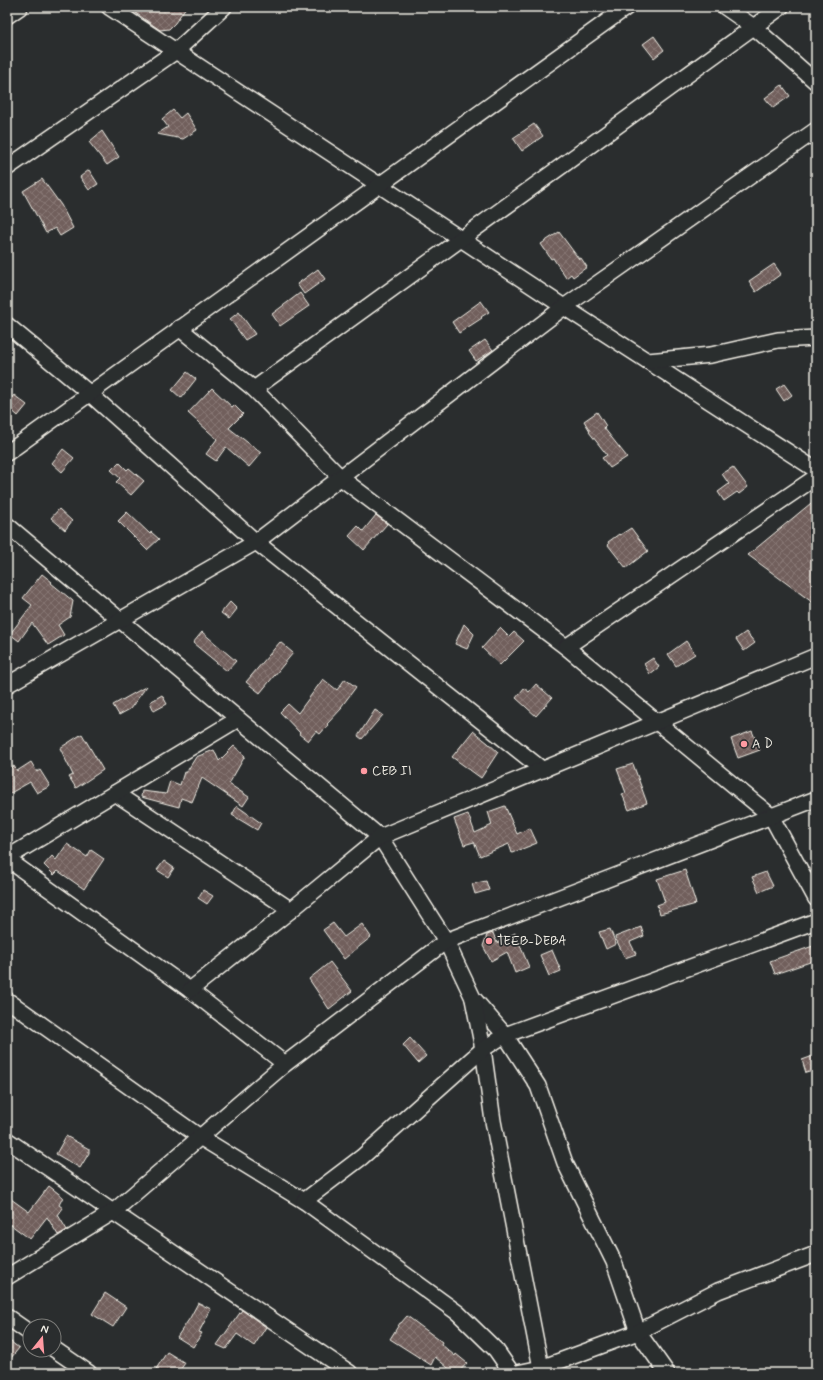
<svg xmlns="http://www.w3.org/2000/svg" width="823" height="1380" viewBox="0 0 823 1380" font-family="Mynerve,sans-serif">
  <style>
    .building { fill: url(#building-cross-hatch); stroke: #f4f1e8 }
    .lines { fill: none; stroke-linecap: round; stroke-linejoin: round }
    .minor-casing { stroke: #f4f1e8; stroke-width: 18 }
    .minor { stroke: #2a2d2e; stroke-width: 15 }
    .poi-dot { fill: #ff9aa2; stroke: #2a2d2e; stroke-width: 1.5 }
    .labels { text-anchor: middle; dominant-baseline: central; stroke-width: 3.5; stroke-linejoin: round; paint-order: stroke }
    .poi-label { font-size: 13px; fill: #f4f1e8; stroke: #2a2d2e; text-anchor: start }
  </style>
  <defs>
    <pattern id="building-cross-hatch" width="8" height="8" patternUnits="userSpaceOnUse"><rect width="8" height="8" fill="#715f5c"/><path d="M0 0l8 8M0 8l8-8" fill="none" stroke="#867673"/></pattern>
  </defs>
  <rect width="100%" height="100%" fill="#2a2d2e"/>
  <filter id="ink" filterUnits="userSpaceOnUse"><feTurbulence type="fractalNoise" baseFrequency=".025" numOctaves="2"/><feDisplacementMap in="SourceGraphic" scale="8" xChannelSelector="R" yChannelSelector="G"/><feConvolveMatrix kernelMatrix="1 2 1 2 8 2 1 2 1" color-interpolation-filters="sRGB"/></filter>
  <g filter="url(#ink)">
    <g class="building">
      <path d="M 127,7 L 186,7 L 175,23 L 169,29 L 160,30 Z"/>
      <path d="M 654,36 L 664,50 L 654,58 L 643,44 Z"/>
      <path d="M 782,85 L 790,96 L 773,108 L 765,98 Z"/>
      <path d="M 173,110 L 180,118 L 186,113 L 197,130 L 183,139 L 157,134 L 168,127 L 162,119 Z"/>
      <path d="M 534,124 L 543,136 L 522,151 L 513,138 Z"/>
      <path d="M 102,131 L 119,157 L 107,165 L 89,142 Z"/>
      <path d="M 89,170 L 98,184 L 89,190 L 80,177 Z"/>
      <path d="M 42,179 L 61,205 L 73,228 L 60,236 L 55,228 L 46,233 L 23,191 Z"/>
      <path d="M 559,232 L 579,259 L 581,258 L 587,267 L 573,277 L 571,274 L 566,278 L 553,258 L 551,259 L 541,244 Z"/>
      <path d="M 774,264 L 781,274 L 756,292 L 749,281 Z"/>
      <path d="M 318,269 L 325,279 L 304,294 L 297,284 Z"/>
      <path d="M 300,293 L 309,306 L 280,326 L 272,314 Z"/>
      <path d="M 481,301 L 489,312 L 481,317 L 482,318 L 459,333 L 452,322 Z"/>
      <path d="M 239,312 L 255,334 L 245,340 L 230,319 Z"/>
      <path d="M 485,340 L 493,350 L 476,361 L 469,351 Z"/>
      <path d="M 187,372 L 196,379 L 181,398 L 172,390 Z"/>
      <path d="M 784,384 L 792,395 L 784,401 L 776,389 Z"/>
      <path d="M 212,388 L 232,407 L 234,405 L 243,414 L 229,428 L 261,453 L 249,467 L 226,447 L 216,461 L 206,454 L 217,439 L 188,413 Z"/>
      <path d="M 14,395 L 27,405 L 18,416 L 7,406 L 7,403 Z"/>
      <path d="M 597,412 L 606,426 L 604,428 L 627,457 L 610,468 L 602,458 L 607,455 L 589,432 L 590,431 L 584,421 Z"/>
      <path d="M 63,449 L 74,458 L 62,472 L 52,463 Z"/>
      <path d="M 119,462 L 127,470 L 129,468 L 144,481 L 131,495 L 116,482 L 120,478 L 111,470 Z"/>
      <path d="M 733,467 L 748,487 L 739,494 L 737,492 L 724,501 L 718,492 L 729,484 L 722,474 Z"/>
      <path d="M 816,499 L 816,605 L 748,555 Z"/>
      <path d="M 59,509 L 72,521 L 65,530 L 51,518 Z"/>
      <path d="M 127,512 L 150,534 L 151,532 L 159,539 L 147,550 L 118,521 Z"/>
      <path d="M 376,515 L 387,524 L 364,550 L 349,536 L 358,526 L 363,531 Z"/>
      <path d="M 631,528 L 648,551 L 626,568 L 608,545 L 609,544 L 608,542 L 619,534 L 620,535 Z"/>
      <path d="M 42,574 L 52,582 L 51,583 L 73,601 L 70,617 L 58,625 L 64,635 L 48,645 L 32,623 L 19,641 L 10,634 L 32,605 L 23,598 Z"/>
      <path d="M 230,602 L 237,609 L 229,619 L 221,613 Z"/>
      <path d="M 464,624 L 474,634 L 467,649 L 455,644 Z"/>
      <path d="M 500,628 L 509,637 L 514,632 L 524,641 L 500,665 L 482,648 Z"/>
      <path d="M 202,632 L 236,661 L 227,671 L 193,643 Z"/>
      <path d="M 746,632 L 755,643 L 744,651 L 736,639 Z"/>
      <path d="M 686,641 L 695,654 L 676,666 L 668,654 Z"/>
      <path d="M 280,642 L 293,653 L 260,693 L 246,682 Z"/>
      <path d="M 653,658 L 659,667 L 650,674 L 644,664 Z"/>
      <path d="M 323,679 L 337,690 L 345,679 L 356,687 L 341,707 L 342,708 L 327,724 L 328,725 L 320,734 L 316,731 L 308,741 L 299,734 L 300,733 L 280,712 L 288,704 L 298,713 Z"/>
      <path d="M 536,684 L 552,698 L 536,716 L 516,698 L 524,688 L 529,692 Z"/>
      <path d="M 147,686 L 130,709 L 119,715 L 113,705 Z"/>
      <path d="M 162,695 L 167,704 L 154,711 L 150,702 Z"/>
      <path d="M 375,710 L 383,715 L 362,739 L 358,736 Z"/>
      <path d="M 473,731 L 488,743 L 498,752 L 481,778 L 452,757 Z"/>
      <path d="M 752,731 L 760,750 L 738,758 L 731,739 Z"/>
      <path d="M 82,734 L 103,770 L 76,788 L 69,777 L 73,775 L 60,748 Z"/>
      <path d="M 234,746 L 245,756 L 229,784 L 249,797 L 243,806 L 202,778 L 192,802 L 181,798 L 179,807 L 141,797 L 142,791 L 166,794 L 170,781 L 180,785 L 184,772 L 186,773 L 196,757 L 214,750 L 219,761 Z"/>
      <path d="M 31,762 L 37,772 L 40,770 L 50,786 L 37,793 L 30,782 L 7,795 L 7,770 L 14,766 L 17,771 Z"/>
      <path d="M 633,764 L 647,803 L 629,810 L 622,794 L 626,793 L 617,769 Z"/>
      <path d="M 237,806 L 261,823 L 257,830 L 232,815 Z"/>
      <path d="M 505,806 L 517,834 L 530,828 L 537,843 L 512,853 L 509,844 L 480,856 L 474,842 L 464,845 L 454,819 L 468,814 L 475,833 L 492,825 L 488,812 Z"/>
      <path d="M 67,844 L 87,857 L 91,850 L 104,859 L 84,889 L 58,871 L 54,875 L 44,865 L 52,856 L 56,860 Z"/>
      <path d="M 164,861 L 174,868 L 168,877 L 157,870 Z"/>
      <path d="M 685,870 L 696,904 L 660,914 L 657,905 L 665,902 L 657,879 Z"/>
      <path d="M 766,872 L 773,886 L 759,892 L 752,877 Z"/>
      <path d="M 486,881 L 489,890 L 475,894 L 472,884 Z"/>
      <path d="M 203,890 L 213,896 L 207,904 L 198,898 Z"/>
      <path d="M 333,923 L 344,937 L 362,924 L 371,937 L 344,959 L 323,930 Z"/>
      <path d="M 641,927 L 644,936 L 630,942 L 636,954 L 625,958 L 615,937 Z"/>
      <path d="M 610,929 L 616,944 L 606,949 L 599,932 Z"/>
      <path d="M 493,933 L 497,943 L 515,933 L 529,967 L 515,973 L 507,952 L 491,961 L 483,946 L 487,935 Z"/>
      <path d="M 816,945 L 816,960 L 775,974 L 770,961 Z"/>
      <path d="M 552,950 L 561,971 L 549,976 L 540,955 Z"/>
      <path d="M 330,962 L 352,991 L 329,1009 L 309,979 Z"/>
      <path d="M 410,1038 L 426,1056 L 418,1063 L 403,1045 Z"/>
      <path d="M 816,1055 L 816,1070 L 806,1073 L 802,1060 Z"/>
      <path d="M 66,1136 L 89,1149 L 89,1153 L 80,1168 L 56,1154 Z"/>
      <path d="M 49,1186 L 63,1197 L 59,1205 L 63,1208 L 58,1215 L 67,1230 L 58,1235 L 47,1217 L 30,1239 L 7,1222 L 7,1205 L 11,1199 L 29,1212 Z"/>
      <path d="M 105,1293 L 126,1307 L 113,1327 L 92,1314 Z"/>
      <path d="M 198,1303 L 211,1309 L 199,1332 L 202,1333 L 193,1347 L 177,1337 L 190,1318 Z"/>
      <path d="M 242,1310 L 266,1327 L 254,1346 L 237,1334 L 226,1349 L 217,1345 Z"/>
      <path d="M 407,1316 L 442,1342 L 441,1344 L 455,1356 L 456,1354 L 467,1363 L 458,1373 L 454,1373 L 435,1357 L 431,1365 L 390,1339 L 400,1323 L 401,1323 Z"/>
      <path d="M 7,1339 L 19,1348 L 7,1363 Z"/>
      <path d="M 167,1352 L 185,1363 L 178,1373 L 162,1373 L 156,1369 Z"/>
    </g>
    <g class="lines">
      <defs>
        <g id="minor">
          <path d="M 109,7 L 564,307 L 816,470"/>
          <path d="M 725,7 L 755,28 L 816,82"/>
          <path d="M 7,16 L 20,7"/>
          <path d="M 7,168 L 176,51 L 224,7"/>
          <path d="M 7,325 L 89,393 L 256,542 L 543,770"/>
          <path d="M 179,328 L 254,389 L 341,478 L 566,647 L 771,816 L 816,899"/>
          <path d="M 648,361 L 711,355 L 778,340 L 816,338"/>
          <path d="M 254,389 L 781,7"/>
          <path d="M 7,453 L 627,7"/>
          <path d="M 7,525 L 120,620 L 380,837 L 446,941 L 473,998 L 505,1035 L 538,1086 L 565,1163 L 614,1262 L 638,1332 L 667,1373"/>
          <path d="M 566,647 L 816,477"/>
          <path d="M 7,685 L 256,542 L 564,307 L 816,130"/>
          <path d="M 115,793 L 291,910"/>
          <path d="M 7,858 L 238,719"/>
          <path d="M 7,859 L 190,990 L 285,1064"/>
          <path d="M 190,990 L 291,910 L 380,837 L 816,656"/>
          <path d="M 473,999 L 483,1049 L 493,1121 L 542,1373"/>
          <path d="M 7,1000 L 200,1137 L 304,1201 L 458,1313 L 496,1350 L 512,1373"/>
          <path d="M 7,1140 L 350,1373"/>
          <path d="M 304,1201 L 362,1157 L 483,1049 L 505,1035 L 816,921"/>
          <path d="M 7,1277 L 113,1212 L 285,1064 L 446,941 L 816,799"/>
          <path d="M 7,1317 L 30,1333"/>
          <path d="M 54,1349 L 89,1373"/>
          <path d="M 517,1373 L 541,1368 L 638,1332 L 718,1291 L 816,1254"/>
        </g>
      </defs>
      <use href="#minor" class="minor-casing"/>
      <use href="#minor" class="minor"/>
    </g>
  </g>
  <g class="poi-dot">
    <circle cx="744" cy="744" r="4"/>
    <circle cx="364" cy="771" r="4"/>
    <circle cx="489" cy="941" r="4"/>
  </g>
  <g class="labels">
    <g class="poi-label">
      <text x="752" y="744">A D</text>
      <text x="372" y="771">CEB II</text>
      <text x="497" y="941">TEEB-DEBA</text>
    </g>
  </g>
  <rect width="823" height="1380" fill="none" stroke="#2a2d2e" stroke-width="24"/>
  <rect x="12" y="12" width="799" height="1356" fill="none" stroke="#f4f1e8" stroke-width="1.5" filter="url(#ink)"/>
  <g transform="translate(42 1338) rotate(17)"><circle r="19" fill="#2a2d2e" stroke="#7b7b78"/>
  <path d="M0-3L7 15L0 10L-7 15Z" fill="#ff9aa2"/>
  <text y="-6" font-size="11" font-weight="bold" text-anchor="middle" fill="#f4f1e8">N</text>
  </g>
</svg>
